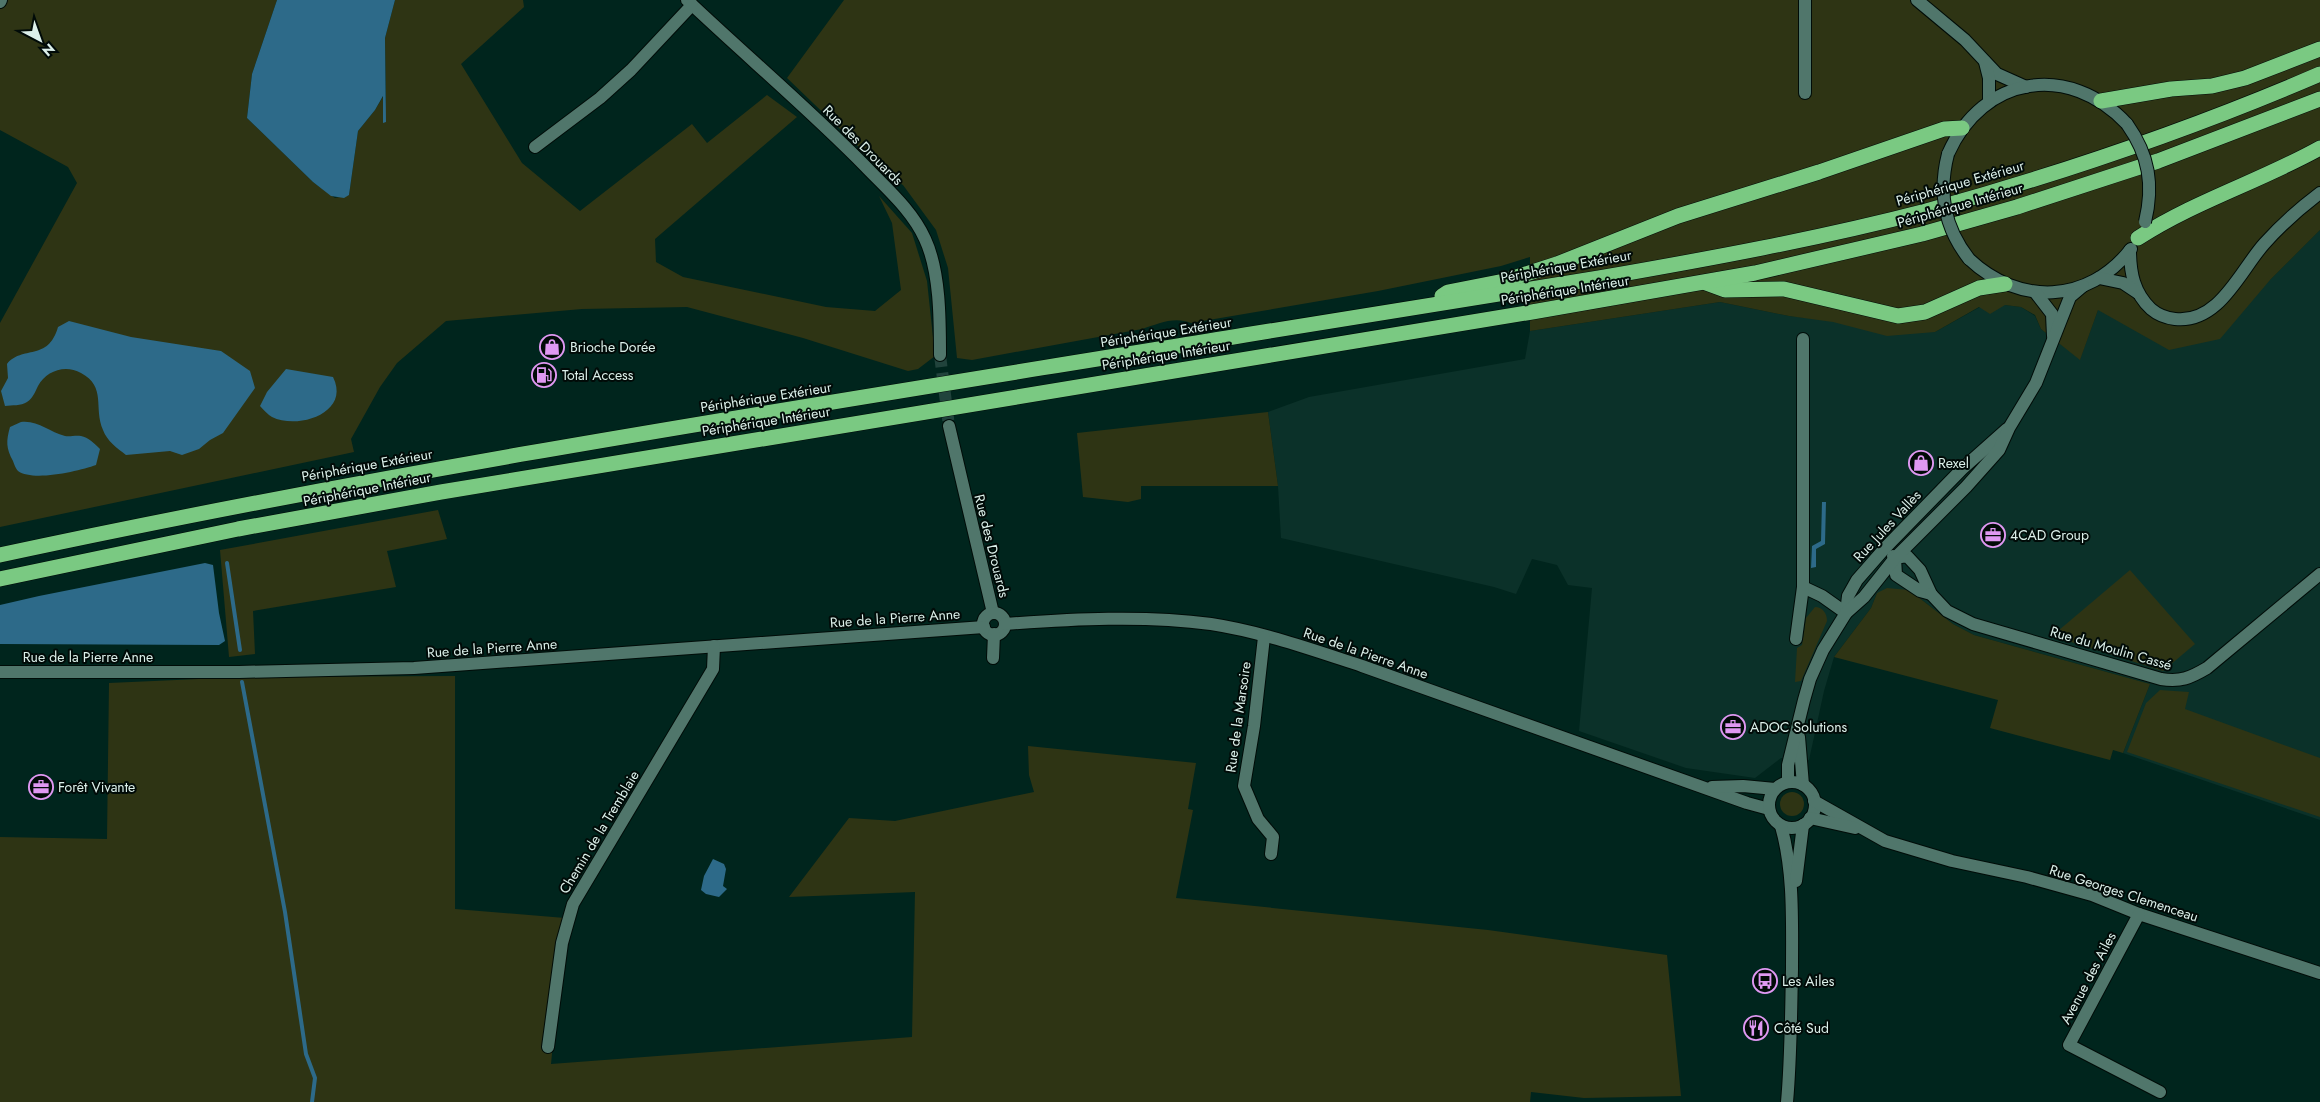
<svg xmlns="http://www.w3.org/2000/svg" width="2320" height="1102" viewBox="0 0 2320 1102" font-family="Jost,sans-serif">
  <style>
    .built { fill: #0b3129 }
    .green { fill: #2e3414 }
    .water { fill: #2d6a89 }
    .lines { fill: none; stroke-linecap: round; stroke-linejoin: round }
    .stream { stroke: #2d6a89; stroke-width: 4 }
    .minor-tunnel { stroke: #21433c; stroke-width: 12; stroke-dasharray: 12 6; stroke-linecap: butt }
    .minor-casing { stroke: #000c08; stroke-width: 14 }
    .highway-casing { stroke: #000c08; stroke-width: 16 }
    .minor { stroke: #50766b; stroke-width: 12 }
    .highway { stroke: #7ac982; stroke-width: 15 }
    .minor-bridge-casing { stroke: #000c08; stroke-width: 14; stroke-linecap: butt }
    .minor-bridge { stroke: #50766b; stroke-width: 12 }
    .labels { text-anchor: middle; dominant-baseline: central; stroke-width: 4; stroke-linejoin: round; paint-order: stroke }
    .street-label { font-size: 14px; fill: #dcf0ea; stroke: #010b08 }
    .poi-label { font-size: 14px; fill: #dcf0ea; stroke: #010b08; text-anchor: start }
  </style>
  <rect width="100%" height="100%" fill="#00251d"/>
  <path class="built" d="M 2320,230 L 2320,820 L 2123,753 L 2150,684 L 1974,635 L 1953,624 L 1909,590 L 1877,593 L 1871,608 L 1834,657 L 1824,691 L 1809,760 L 1781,758 L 1755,778 L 1686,768 L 1579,731 L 1592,588 L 1568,585 L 1557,565 L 1532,559 L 1516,594 L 1494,587 L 1281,538 L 1278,486 L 1268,412 L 1309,397 L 1525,359 L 1530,331 L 1720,302 L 1789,316 L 1935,332 L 1980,307 L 2005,305 L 2021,307 L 2035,316 L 2041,329 L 2080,359 L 2098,310 L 2270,280 Z"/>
  <g class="green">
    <path d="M 0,0 L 277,0 L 252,74 L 247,118 L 313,182 L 335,198 L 349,195 L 358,131 L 375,110 L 384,95 L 383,123 L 386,99 L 385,38 L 395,0 L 523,0 L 524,7 L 461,64 L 522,163 L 580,211 L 692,124 L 707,143 L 767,95 L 797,117 L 655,239 L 656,262 L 683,277 L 826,307 L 875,311 L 901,290 L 892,223 L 879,196 L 912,233 L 927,281 L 935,356 L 918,369 L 908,371 L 803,338 L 687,307 L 582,309 L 446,321 L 397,363 L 380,387 L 351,439 L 354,452 L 0,527 L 0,323 L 77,183 L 68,167 L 0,130 Z"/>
    <path d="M 844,0 L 2320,0 L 2320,230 L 2270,280 L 2220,339 L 2169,350 L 2098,310 L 2080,360 L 2041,329 L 2035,315 L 2021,307 L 2005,305 L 1990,314 L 1979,307 L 1935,332 L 1887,336 L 1833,322 L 1789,316 L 1720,302 L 1530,331 L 1530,257 L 1501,266 L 1378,291 L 1191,323 C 1174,316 1158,324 1142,329 L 972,360 L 957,358 L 948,268 L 936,230 L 903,185 L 891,178 L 787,78 Z"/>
    <path d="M 1268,412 L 1278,486 L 1141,486 L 1141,499 L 1128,502 L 1083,497 L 1077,433 Z"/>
    <path d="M 438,510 L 447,539 L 387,551 L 396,587 L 253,611 L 255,654 L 229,657 L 220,550 Z"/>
    <path d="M 2130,570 L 2195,644 L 2163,671 L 2052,636 Z"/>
    <path d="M 1887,588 L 1909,590 L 1953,624 L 1974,635 L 2150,684 L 2123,753 L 2113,750 L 2110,760 L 1990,728 L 1998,700 L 1834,657 L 1871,608 L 1877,593 Z"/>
    <path d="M 1815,607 C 1823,607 1827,614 1827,621 L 1801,681 L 1795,682 L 1797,648 L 1802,645 L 1806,618 Z"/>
    <path d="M 455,676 L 455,909 L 565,918 L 551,1064 L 912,1037 L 915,892 L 789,897 L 849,818 L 895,821 L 1034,792 L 1029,775 L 1028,746 L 1196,763 L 1188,809 L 1193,810 L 1176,898 L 1488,930 L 1667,955 L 1681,1096 L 1584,1098 L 1531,1092 L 1530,1102 L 0,1102 L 0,837 L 107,839 L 109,683 L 243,677 Z"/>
    <path d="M 2160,690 L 2189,692 L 2185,709 L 2320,758 L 2320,817 L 2127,752 L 2146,703 Z"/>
    <circle cx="1792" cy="804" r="12"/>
  </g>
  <g class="water">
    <path d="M 277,0 L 395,0 L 385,38 L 386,122 L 383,123 L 383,96 L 375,110 L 358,131 L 349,195 L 344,198 L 331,196 L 313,182 L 247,118 L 252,74 Z"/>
    <path d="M 69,321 L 131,337 L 221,351 L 250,371 L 255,388 L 223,433 L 210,440 L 199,449 L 182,455 L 170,451 L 126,455 C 117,448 107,441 103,430 C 93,408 107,387 81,373 C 65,364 46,371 38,386 C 35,392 33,398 27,402 C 21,406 12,405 5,406 L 1,391 L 8,378 L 7,364 C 22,345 48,362 58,327 Z"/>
    <path d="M 286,369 L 333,377 C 351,413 298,430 272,417 C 268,415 264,410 260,406 L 267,392 Z"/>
    <path d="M 21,422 C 38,420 49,432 65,436 C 70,437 75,435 81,436 C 88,437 95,444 100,449 L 96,465 C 79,471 33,482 18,471 C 16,469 14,464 13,461 C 6,448 6,441 10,427 Z"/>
    <path d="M 1822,502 L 1826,502 L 1825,544 L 1816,549 L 1816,567 L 1811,568 L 1812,546 L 1821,541 Z"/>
    <path d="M 205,563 L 213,565 L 219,613 L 225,641 L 219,645 L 0,644 L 0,605 L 39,596 Z"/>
    <path d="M 713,859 L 724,864 L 726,869 L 723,886 L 727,889 L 719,897 L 706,894 L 701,890 L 704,876 Z"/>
  </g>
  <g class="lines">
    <g class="stream">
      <path d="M 227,563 L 240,650"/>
      <path d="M 242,682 L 285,912 L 306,1054 L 315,1078 L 312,1102"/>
    </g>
    <path class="minor-tunnel" d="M 940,355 L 949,426"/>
    <defs>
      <g id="minor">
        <path d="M 687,0 C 746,56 808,108 865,166 C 886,188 912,210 925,239 C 940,271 940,319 940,355"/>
        <path d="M 1917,0 L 1965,40 L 1997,74 L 2026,87"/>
        <path d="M 0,2 L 1,0"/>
        <path d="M 1985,62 L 1989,78 L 1989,102"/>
        <path d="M 1805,93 L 1805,0"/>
        <path d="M 535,147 L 600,98 L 631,70 L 692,5"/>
        <path d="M 1948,154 C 1983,75 2069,62 2127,124"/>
        <path d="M 2130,250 C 2130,273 2134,293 2151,309 C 2158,315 2166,318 2175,319 C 2219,324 2240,271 2264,244 C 2281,225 2300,208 2320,193"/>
        <path d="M 1969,259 C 2019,306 2088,304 2131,249"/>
        <path d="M 2099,278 L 2123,283 L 2138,293"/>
        <path d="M 2035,292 L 2052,314 L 2053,336"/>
        <path d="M 949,426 L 993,613"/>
        <path d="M 1893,556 L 1895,558 L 1907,556 L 1920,570 L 1931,594 L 1920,591 L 1896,575 L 1895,558"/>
        <path d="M 1803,587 L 1822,596 L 1846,613"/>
        <path d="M 1931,594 L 1947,611 L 1973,624 L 2161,679 C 2181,682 2190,678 2207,668 L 2320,574"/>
        <path d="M 1846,613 L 1848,596 L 1857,580 L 1885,548 L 1962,469 L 2007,429"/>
        <circle cx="994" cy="624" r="11"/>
        <path d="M 1005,624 C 1073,619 1144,615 1211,624 C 1263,632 1313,650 1362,666 L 1747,803 L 1769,809"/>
        <path d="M 1264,637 L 1254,726 L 1244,786 L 1258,819 L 1273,837 L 1271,854"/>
        <path d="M 1796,639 L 1803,587 L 1803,339"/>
        <path d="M 993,658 L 994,634"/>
        <path d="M 0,672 L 239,672 L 414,668 L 984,627"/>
        <path d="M 1799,737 L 1803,785"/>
        <path d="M 1788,782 L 1788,765 L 1804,700 L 1810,679 L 1823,650 L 1846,613 L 1864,597 L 1895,558 L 1966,487 L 1999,450 L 2009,428 L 2036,383 L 2070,297 L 2083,286"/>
        <circle cx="1792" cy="805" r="23"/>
        <path d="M 1712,787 L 1743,786 L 1775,789"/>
        <path d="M 1814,801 L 1885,841 L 1952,861 L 2027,877 L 2092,895 L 2139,914 L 2320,973"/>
        <path d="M 1810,818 L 1855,828"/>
        <path d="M 1781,826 C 1794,872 1792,921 1792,969 C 1791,1014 1791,1058 1787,1102"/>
        <path d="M 1796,881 L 1803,825"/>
        <path d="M 2139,914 L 2069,1045 L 2160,1092"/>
        <path d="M 548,1047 L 562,943 L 573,904 L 713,669 L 714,646"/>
      </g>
      <g id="highway">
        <path d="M 2101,101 L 2171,89 L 2212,86 L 2245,78 L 2320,49"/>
        <path d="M 2138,238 C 2195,201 2261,181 2320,148"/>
        <path d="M 1706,283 L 1725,290 L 1784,289 L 1898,316 L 1925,312 L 1979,288 L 2005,284"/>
        <path d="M 1442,296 L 1448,292 L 1504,281 L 1557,264 L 1678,216 L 1819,172 L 1944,129 L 1962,128"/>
        <path d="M 0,555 C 412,466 829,403 1245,335 C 1363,316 1481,297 1599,278 C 1708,259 1818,239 1926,211 C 2060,174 2192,129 2320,74"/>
        <path d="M 0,579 L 238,529 L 441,492 L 1532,312 L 1755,273 L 1922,234 L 2017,207 L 2158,161 L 2320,99"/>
      </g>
    </defs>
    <use href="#minor" class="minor-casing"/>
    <use href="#highway" class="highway-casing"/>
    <use href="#minor" class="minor"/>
    <use href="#highway" class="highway"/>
    <defs>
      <g id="minor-bridge">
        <path d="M 2127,124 C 2149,155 2154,185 2145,222"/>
        <path d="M 1948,154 C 1938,193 1944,227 1969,259"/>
      </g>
    </defs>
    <use href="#minor-bridge" class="minor-bridge-casing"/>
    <use href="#minor-bridge" class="minor-bridge"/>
  </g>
  <defs>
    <symbol id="shop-ring" viewBox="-11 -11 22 22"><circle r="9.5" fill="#010b08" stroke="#df98f2" stroke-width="1.5"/><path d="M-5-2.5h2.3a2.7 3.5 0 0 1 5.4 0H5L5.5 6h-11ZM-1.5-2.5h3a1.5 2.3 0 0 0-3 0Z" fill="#df98f2"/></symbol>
    <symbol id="fuel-ring" viewBox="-11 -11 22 22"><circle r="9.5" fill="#010b08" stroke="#df98f2" stroke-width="1.5"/><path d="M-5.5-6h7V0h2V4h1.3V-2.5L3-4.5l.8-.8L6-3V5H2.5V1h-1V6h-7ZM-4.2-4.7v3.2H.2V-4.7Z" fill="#df98f2"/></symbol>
    <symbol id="office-ring" viewBox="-11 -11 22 22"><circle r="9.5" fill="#010b08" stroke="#df98f2" stroke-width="1.5"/><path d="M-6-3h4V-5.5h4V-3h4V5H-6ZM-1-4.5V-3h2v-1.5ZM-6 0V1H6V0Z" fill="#df98f2"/></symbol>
    <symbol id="bus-ring" viewBox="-11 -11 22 22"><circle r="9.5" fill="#010b08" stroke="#df98f2" stroke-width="1.5"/><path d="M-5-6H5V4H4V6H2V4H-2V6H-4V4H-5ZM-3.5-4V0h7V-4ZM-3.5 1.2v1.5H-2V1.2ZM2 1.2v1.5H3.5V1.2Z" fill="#df98f2"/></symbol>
    <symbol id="restaurant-ring" viewBox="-11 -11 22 22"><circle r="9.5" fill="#010b08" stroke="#df98f2" stroke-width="1.5"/><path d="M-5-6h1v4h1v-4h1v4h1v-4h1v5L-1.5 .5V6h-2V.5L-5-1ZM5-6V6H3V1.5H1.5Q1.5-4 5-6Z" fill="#df98f2"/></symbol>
  </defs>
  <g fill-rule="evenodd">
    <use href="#shop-ring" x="538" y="333" width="28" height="28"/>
    <use href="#fuel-ring" x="530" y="361" width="28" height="28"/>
    <use href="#shop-ring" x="1907" y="449" width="28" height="28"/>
    <use href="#office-ring" x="1979" y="521" width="28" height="28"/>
    <use href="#office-ring" x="1719" y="713" width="28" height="28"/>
    <use href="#office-ring" x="27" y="773" width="28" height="28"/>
    <use href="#bus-ring" x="1751" y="967" width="28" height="28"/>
    <use href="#restaurant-ring" x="1742" y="1014" width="28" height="28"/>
  </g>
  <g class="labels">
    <g class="street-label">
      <text transform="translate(863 145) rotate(45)">Rue des Drouards</text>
      <text transform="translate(1960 183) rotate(-16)">Périphérique Extérieur</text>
      <text transform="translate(1960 205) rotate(-16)">Périphérique Intérieur</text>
      <text transform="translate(1566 266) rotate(-10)">Périphérique Extérieur</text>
      <text transform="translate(1565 290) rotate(-9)">Périphérique Intérieur</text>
      <text transform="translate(1166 332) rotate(-9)">Périphérique Extérieur</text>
      <text transform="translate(1166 355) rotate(-9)">Périphérique Intérieur</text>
      <text transform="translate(766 397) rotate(-9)">Périphérique Extérieur</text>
      <text transform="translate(766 421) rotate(-9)">Périphérique Intérieur</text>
      <text transform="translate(367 465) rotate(-10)">Périphérique Extérieur</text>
      <text transform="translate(367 489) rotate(-11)">Périphérique Intérieur</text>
      <text transform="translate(1887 526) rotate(-47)">Rue Jules Vallès</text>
      <text transform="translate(992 546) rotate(76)">Rue des Drouards</text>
      <text transform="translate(895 618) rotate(-4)">Rue de la Pierre Anne</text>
      <text transform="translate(492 648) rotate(-4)">Rue de la Pierre Anne</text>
      <text transform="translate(2111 648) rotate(16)">Rue du Moulin Cassé</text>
      <text transform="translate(1366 653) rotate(19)">Rue de la Pierre Anne</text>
      <text x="88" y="657">Rue de la Pierre Anne</text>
      <text transform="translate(1238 717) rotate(-82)">Rue de la Marsoire</text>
      <text transform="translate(599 832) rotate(-59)">Chemin de la Tremblaie</text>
      <text transform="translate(2124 893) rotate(18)">Rue Georges Clemenceau</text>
      <text transform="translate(2088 978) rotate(-62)">Avenue des Ailes</text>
    </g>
    <g class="poi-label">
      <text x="570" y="347">Brioche Dorée</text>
      <text x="562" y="375">Total Access</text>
      <text x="1938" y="463">Rexel</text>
      <text x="2010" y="535">4CAD Group</text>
      <text x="1750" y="727">ADOC Solutions</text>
      <text x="58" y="787">Forêt Vivante</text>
      <text x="1782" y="981">Les Ailes</text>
      <text x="1774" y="1028">Côté Sud</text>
    </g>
  </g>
  <g transform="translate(40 40) rotate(139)" stroke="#010b08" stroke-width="4" paint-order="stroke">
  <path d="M0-4L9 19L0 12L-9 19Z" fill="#dcf0ea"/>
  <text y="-8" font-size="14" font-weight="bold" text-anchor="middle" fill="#dcf0ea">N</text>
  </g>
</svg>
